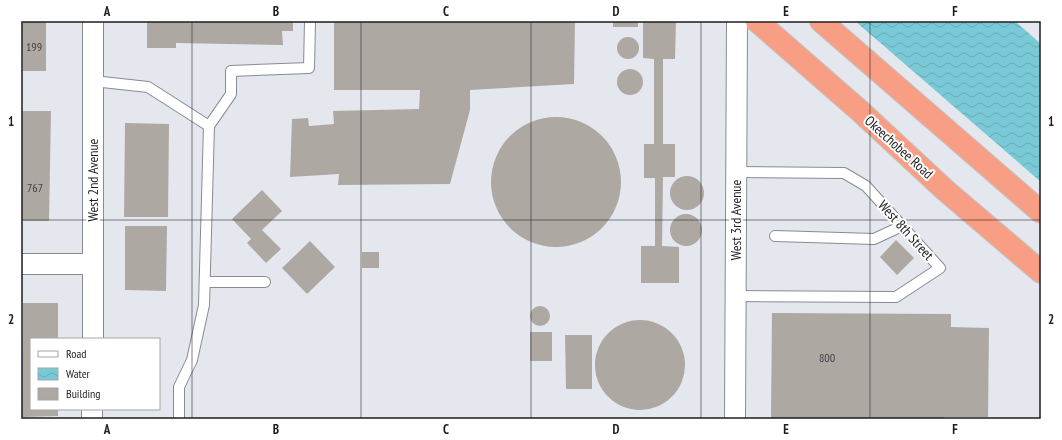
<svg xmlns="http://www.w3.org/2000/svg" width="1062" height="440" viewBox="0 0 1062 440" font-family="'PT Sans Narrow',sans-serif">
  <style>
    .water { fill: url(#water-waves) }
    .building { fill: #aea8a3 }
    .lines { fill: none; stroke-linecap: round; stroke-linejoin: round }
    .lane-casing { stroke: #898b92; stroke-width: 12 }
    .street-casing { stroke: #898b92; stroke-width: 22 }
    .highway-casing { stroke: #c4c4c5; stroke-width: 24 }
    .lane { stroke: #fff; stroke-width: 10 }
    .street { stroke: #fff; stroke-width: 20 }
    .highway { stroke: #f79e84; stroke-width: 22 }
    .grid { fill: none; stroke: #1d1e20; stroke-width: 1; stroke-opacity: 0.55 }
    .labels { text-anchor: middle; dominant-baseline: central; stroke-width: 4; stroke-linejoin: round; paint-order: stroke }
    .number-label { font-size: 12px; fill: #414041 }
    .street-label { font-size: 14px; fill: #1d1e20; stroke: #fff }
    .neatline { fill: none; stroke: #1d1e20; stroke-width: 1.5 }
    .grid-label { font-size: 13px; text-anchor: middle; font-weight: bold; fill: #1d1e20 }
  </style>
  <defs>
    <pattern id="water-waves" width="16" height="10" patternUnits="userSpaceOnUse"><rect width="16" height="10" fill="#79c9d6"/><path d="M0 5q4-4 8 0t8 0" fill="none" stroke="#68acb7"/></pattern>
  </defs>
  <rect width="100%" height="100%" fill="#e5e7ef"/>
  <path class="water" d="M 855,21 L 1015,21 L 1041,44 L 1041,182 Z"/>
  <g class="building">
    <path d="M 22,21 L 46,21 L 46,71 L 23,71 Z"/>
    <path d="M 147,21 L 293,21 L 293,31 L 282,31 L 283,45 L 176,43 L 176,48 L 147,48 Z"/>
    <path d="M 334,21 L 575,21 L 574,84 L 470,90 L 470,110 L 450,184 L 338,185 L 339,174 L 290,177 L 292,119 L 308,118 L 309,126 L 334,124 L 333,111 L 419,109 L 420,90 L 334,90 Z"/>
    <rect x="613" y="21" width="25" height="6"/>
    <path d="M 643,21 L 676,21 L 675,59 L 663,59 L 663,144 L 675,144 L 675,177 L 663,177 L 662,246 L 679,247 L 679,283 L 641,283 L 641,246 L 655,246 L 655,178 L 644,178 L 644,144 L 654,144 L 654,59 L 643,58 Z"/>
    <circle cx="628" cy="48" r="11"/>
    <circle cx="630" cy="82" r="13"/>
    <path d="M 22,111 L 51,111 L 49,221 L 21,221 Z"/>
    <circle cx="556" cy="182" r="65"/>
    <path d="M 125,123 L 169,124 L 168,217 L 124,217 Z"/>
    <circle cx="687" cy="193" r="17"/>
    <path d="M 262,190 L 282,211 L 262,230 L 281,249 L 266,263 L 247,243 L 251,239 L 232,219 Z"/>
    <circle cx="686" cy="230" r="16"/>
    <path d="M 125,226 L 167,226 L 166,291 L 125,290 Z"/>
    <path d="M 896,240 L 914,258 L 897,275 L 880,257 Z"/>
    <path d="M 310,241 L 335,267 L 307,294 L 282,268 Z"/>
    <rect x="362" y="252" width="17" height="16"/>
    <path d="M 23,303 L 58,303 L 58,339 L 31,339 L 31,409 L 58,409 L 58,416 L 22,417 Z"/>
    <circle cx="540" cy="316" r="10"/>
    <path d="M 772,313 L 951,314 L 951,327 L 989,328 L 988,417 L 944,417 L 944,419 L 771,418 Z"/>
    <circle cx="640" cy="365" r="45"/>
    <rect x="530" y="332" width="22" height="29"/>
    <path d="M 565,335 L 592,335 L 592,389 L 566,389 Z"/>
  </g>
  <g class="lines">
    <defs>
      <g id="lane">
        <path d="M 93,81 L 148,87 L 209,126 L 204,305 L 192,360 L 179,387 L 179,419"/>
        <path d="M 209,126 L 231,94 L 231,71 L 309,68 L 310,21"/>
        <path d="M 775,236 L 874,239 L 902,226"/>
        <path d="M 205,282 L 265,282"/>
        <path d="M 735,296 L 896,297 L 940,268 L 866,186 L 844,173 L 736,172"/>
      </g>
      <g id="street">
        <path d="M 21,264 L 93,264"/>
        <path d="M 93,339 L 93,21"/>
        <path d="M 92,419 L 92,409"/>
        <path d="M 735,419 L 737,21"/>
      </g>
      <g id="highway">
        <path d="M 757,21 L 860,111 L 945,190 L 1041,272"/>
        <path d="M 821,21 L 1041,212"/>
      </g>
    </defs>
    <use href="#lane" class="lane-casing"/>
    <use href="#street" class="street-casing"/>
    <use href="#highway" class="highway-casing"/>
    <use href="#lane" class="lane"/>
    <use href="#street" class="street"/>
    <use href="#highway" class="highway"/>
  </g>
  <path class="grid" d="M 192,21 L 192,419M 361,21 L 361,419M 531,21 L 531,419M 701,21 L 701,419M 870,21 L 870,419M 21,220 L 1041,220"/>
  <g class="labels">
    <g class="number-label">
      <text x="34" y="46">199</text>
      <text x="35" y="187">767</text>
      <text x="827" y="357">800</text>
    </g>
    <g class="street-label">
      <text transform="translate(899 147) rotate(42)">Okeechobee Road</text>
      <text transform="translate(93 180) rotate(-90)">West 2nd Avenue</text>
      <text transform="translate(736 220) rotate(-90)">West 3rd Avenue</text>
      <text transform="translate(906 230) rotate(48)">West 8th Street</text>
    </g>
  </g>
  <rect width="1062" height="440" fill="none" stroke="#ffffff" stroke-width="44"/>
  <rect x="30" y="338" width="130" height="72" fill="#ffffff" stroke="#a5a5a6"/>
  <rect x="38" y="351" width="20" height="6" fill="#ffffff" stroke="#a5a5a6"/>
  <text x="66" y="358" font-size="12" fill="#1d1e20">Road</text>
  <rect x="38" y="368" width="20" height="12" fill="url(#water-waves)" stroke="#a5a5a6"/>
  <text x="66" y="378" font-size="12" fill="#1d1e20">Water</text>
  <rect x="38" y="388" width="20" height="12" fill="#aea8a3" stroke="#a5a5a6"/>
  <text x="66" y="398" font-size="12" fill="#1d1e20">Building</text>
  <rect x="22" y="22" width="1018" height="396" class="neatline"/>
  <g class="grid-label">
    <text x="107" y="16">A</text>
    <text x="276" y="16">B</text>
    <text x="446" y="16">C</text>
    <text x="616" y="16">D</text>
    <text x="786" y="16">E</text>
    <text x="955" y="16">F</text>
    <text x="11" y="126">1</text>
    <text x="1051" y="126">1</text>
    <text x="11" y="324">2</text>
    <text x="1051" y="324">2</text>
    <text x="107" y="434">A</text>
    <text x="276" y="434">B</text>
    <text x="446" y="434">C</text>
    <text x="616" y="434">D</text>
    <text x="786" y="434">E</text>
    <text x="955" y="434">F</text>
  </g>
</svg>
